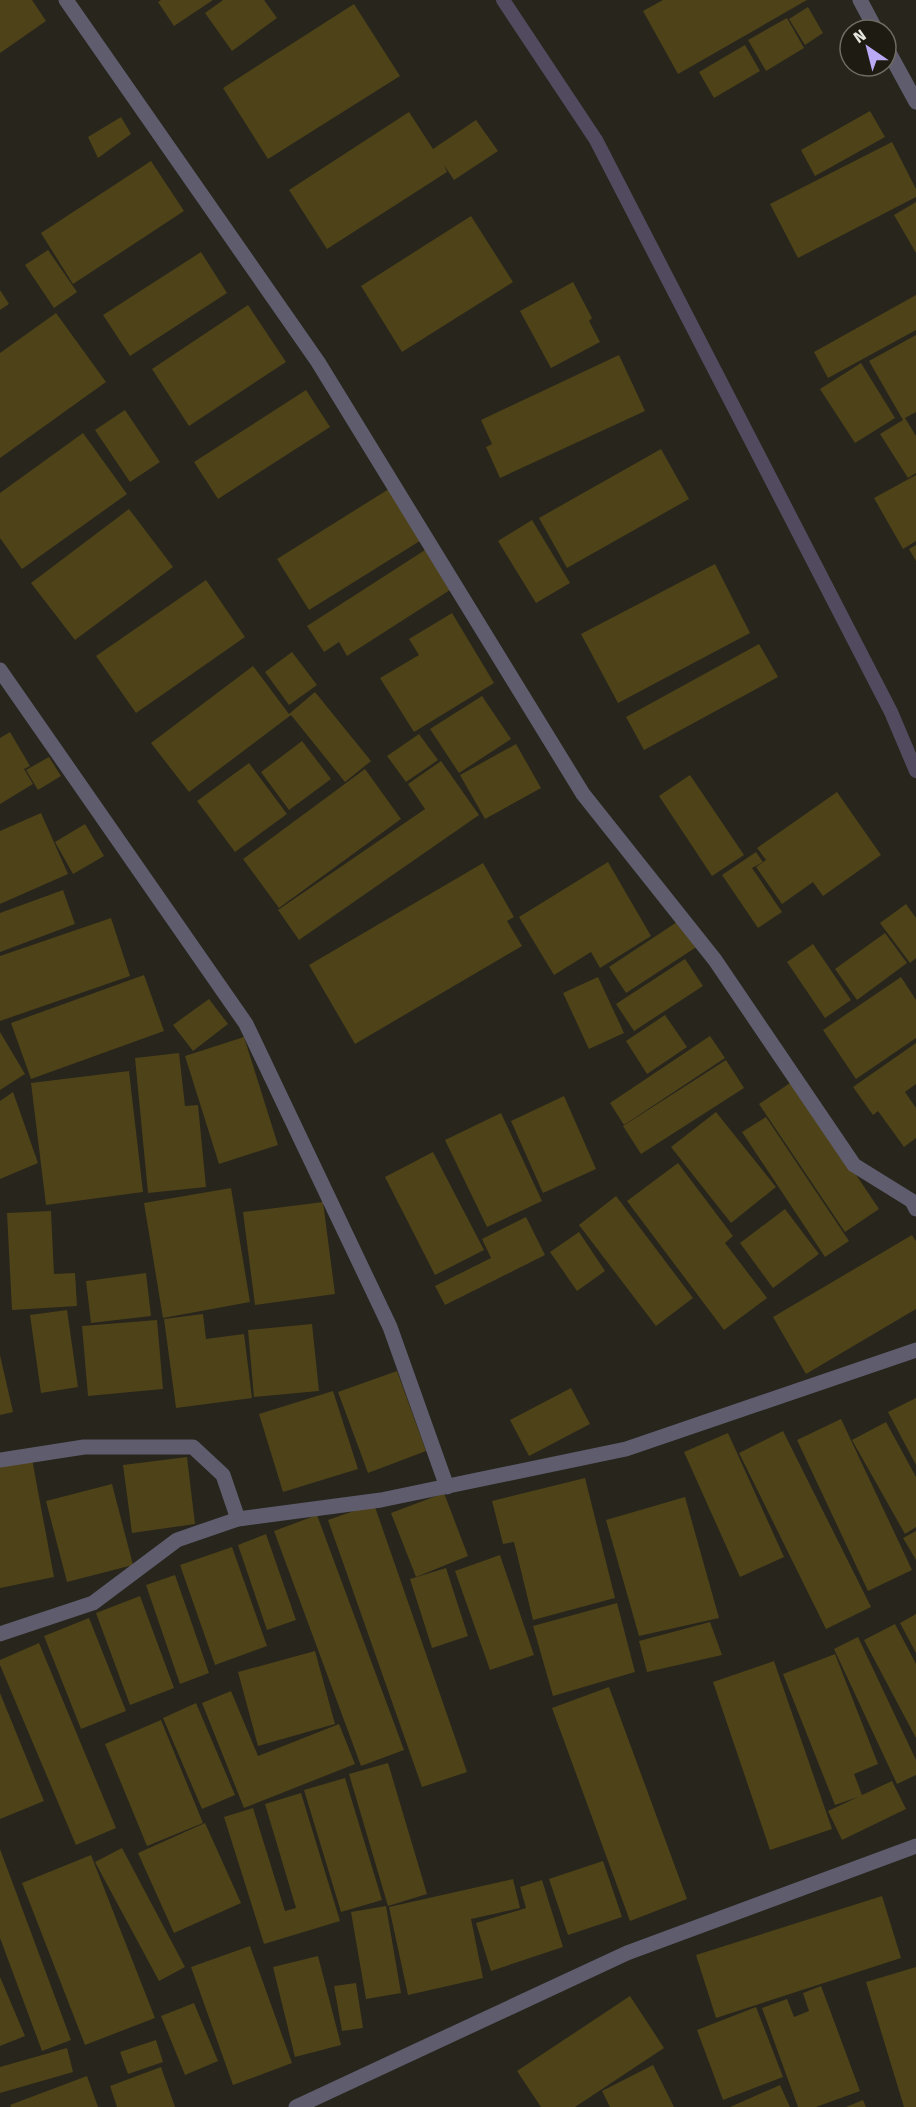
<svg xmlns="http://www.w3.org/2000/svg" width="916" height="2107" viewBox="0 0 916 2107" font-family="'Fira Sans',sans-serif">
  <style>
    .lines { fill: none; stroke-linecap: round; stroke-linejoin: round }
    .stream { stroke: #524a5e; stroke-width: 14 }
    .building { fill: #4e4218 }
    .minor { stroke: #5f5c6d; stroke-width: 15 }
  </style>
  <rect width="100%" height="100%" fill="#27251c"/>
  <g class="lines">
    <path class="stream" d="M 503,0 L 596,140 L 891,712 L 916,771"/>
  </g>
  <g class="building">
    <path d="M 0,0 L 32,0 L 46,21 L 0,53 Z"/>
    <path d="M 161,0 L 213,0 L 174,26 L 158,2 Z"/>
    <path d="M 223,0 L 264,0 L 277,18 L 232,51 L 205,13 Z"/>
    <path d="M 663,0 L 807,0 L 678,74 L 643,11 Z"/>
    <path d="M 354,4 L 400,76 L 268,159 L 223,88 Z"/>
    <path d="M 808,7 L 823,33 L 805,45 L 789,19 Z"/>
    <path d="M 787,18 L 804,48 L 766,71 L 748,40 Z"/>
    <path d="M 745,45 L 760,71 L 714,98 L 699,72 Z"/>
    <path d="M 870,111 L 885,137 L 815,176 L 801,150 Z"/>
    <path d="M 409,112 L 433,149 L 476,120 L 498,151 L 454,180 L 444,165 L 447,172 L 327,249 L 289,190 Z"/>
    <path d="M 121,117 L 131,134 L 98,158 L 88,137 Z"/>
    <path d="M 892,142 L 916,189 L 916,197 L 798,258 L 770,204 Z"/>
    <path d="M 151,161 L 184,211 L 73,284 L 41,233 Z"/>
    <path d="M 916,202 L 916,253 L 894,215 Z"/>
    <path d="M 471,216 L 513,282 L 402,352 L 361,286 Z"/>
    <path d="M 48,250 L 77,292 L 54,308 L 25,265 Z"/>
    <path d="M 201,252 L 227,293 L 130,356 L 103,315 Z"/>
    <path d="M 573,282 L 592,318 L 589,321 L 600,342 L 551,368 L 520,311 Z"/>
    <path d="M 0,290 L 9,304 L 0,310 Z"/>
    <path d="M 916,295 L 916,330 L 828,378 L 814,352 Z"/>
    <path d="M 248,305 L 286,362 L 189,426 L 152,369 Z"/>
    <path d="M 56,313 L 106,382 L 0,458 L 0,353 Z"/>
    <path d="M 916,335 L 916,412 L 905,418 L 916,436 L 916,473 L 908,478 L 880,434 L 903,420 L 869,361 Z"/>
    <path d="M 619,355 L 645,411 L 500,478 L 486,447 L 492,444 L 481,420 Z"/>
    <path d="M 861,363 L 895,418 L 855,443 L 820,389 Z"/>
    <path d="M 306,390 L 330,427 L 218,499 L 194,462 Z"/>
    <path d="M 125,410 L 160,462 L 130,482 L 95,430 Z"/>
    <path d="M 83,433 L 127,494 L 22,569 L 0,538 L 0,493 Z"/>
    <path d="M 661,449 L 689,499 L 567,568 L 539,518 Z"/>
    <path d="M 916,475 L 916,541 L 903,549 L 874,498 Z"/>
    <path d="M 392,487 L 423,539 L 309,610 L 277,559 Z"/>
    <path d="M 129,509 L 173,567 L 75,640 L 31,583 Z"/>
    <path d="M 532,520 L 570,583 L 536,603 L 498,541 Z"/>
    <path d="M 916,545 L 916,561 L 909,549 Z"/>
    <path d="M 425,550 L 450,590 L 347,656 L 339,642 L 324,652 L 307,626 Z"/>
    <path d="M 715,564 L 750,633 L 618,703 L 581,634 Z"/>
    <path d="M 206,580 L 245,637 L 136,713 L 96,656 Z"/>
    <path d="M 452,613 L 494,683 L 414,732 L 380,678 L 419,655 L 409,639 Z"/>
    <path d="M 759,644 L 778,677 L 644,750 L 626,717 Z"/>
    <path d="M 292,652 L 317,685 L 289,705 L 265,672 Z"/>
    <path d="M 253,666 L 289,714 L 315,692 L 371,761 L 345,782 L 291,715 L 189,792 L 151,743 Z"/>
    <path d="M 482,696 L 511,739 L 459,773 L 430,729 Z"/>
    <path d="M 10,732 L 30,766 L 24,769 L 33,784 L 0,804 L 0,738 Z"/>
    <path d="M 419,734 L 438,760 L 406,782 L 387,756 Z"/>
    <path d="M 302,741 L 331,779 L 289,810 L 261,772 Z"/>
    <path d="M 516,744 L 541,788 L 485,819 L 460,775 Z"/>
    <path d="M 49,757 L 61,776 L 38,790 L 26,770 Z"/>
    <path d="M 441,761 L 479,815 L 299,940 L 278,910 L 425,809 L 408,784 Z"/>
    <path d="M 249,763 L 287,814 L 235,852 L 197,801 Z"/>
    <path d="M 365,769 L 401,819 L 279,908 L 243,859 Z"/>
    <path d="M 690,775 L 744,855 L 712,876 L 659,796 Z"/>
    <path d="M 837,792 L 881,855 L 823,896 L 813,882 L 782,904 L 756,867 L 766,860 L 757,848 Z"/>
    <path d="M 41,813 L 68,874 L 0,904 L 0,831 Z"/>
    <path d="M 85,824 L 104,856 L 73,874 L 55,842 Z"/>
    <path d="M 756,852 L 763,862 L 752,868 L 782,912 L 758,928 L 722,875 Z"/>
    <path d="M 608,862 L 651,936 L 600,968 L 591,952 L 554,975 L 519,917 Z"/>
    <path d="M 483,863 L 514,917 L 507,921 L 522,946 L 355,1044 L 309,965 Z"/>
    <path d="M 63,890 L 75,924 L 0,952 L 0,913 Z"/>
    <path d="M 906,904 L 916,918 L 916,958 L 910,963 L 880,923 Z"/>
    <path d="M 111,918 L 130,976 L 0,1021 L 0,956 Z"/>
    <path d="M 680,920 L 698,946 L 626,993 L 609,967 Z"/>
    <path d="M 885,933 L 907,963 L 857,1000 L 835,969 Z"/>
    <path d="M 813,944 L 851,1000 L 825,1018 L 787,962 Z"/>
    <path d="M 685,959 L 703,986 L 634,1031 L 616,1004 Z"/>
    <path d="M 144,975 L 164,1031 L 31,1079 L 11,1023 Z"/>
    <path d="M 598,977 L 624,1033 L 589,1049 L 563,993 Z"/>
    <path d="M 901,977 L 916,1000 L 916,1038 L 856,1079 L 823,1030 Z"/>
    <path d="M 209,999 L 228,1024 L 193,1051 L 173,1025 Z"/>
    <path d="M 665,1015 L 687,1047 L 647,1074 L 626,1041 Z"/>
    <path d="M 0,1032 L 25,1074 L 0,1090 Z"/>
    <path d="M 710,1036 L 725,1058 L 624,1125 L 610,1103 Z"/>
    <path d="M 244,1037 L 278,1145 L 219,1164 L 185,1056 Z"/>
    <path d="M 916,1043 L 916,1084 L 905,1092 L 916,1108 L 916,1138 L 904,1147 L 878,1111 L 873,1115 L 853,1087 Z"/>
    <path d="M 179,1053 L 185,1106 L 198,1105 L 206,1187 L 148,1193 L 135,1058 Z"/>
    <path d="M 726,1060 L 744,1088 L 641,1154 L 623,1126 Z"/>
    <path d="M 129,1071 L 143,1192 L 46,1205 L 31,1083 Z"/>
    <path d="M 793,1081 L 879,1209 L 845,1232 L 759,1104 Z"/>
    <path d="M 13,1092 L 38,1163 L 0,1179 L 0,1101 Z"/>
    <path d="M 564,1096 L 596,1169 L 543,1193 L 511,1121 Z"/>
    <path d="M 716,1112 L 776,1187 L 731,1223 L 671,1147 Z"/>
    <path d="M 501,1113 L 542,1201 L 487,1227 L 445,1140 Z"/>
    <path d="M 766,1117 L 849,1241 L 825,1257 L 742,1132 Z"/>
    <path d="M 433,1152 L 484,1250 L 435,1275 L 385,1177 Z"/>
    <path d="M 678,1163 L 733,1236 L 725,1243 L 767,1298 L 724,1330 L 627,1201 Z"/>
    <path d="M 231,1188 L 250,1302 L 163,1318 L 144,1203 Z"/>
    <path d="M 616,1196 L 693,1298 L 656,1326 L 579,1225 Z"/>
    <path d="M 323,1202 L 335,1294 L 255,1305 L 243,1212 Z"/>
    <path d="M 785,1209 L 819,1254 L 773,1288 L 740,1243 Z"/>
    <path d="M 51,1211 L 54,1274 L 75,1273 L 77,1306 L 12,1310 L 7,1213 Z"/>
    <path d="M 526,1217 L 545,1255 L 445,1305 L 435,1286 L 491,1258 L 482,1239 Z"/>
    <path d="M 579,1232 L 605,1271 L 577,1291 L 550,1252 Z"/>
    <path d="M 912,1235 L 916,1241 L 916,1309 L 806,1374 L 773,1317 Z"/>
    <path d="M 146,1273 L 151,1316 L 91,1323 L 86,1281 Z"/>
    <path d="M 67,1310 L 78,1387 L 41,1393 L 30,1315 Z"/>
    <path d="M 203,1314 L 206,1339 L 244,1334 L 252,1398 L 176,1408 L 164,1319 Z"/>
    <path d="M 157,1320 L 163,1389 L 88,1396 L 82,1326 Z"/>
    <path d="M 312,1324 L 319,1391 L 254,1397 L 248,1330 Z"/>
    <path d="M 0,1355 L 13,1412 L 0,1415 Z"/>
    <path d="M 397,1371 L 426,1451 L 368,1473 L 338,1392 Z"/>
    <path d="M 571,1388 L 590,1424 L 529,1456 L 510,1420 Z"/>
    <path d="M 333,1391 L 358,1469 L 283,1492 L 259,1414 Z"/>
    <path d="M 916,1398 L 916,1465 L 888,1412 Z"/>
    <path d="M 841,1419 L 912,1570 L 868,1591 L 797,1440 Z"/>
    <path d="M 886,1422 L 916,1477 L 916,1527 L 905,1534 L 852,1440 Z"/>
    <path d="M 783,1431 L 871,1607 L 826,1629 L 739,1453 Z"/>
    <path d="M 728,1433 L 784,1557 L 740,1577 L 684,1452 Z"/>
    <path d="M 187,1457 L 195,1524 L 132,1533 L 123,1465 Z"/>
    <path d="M 32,1459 L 54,1577 L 0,1588 L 0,1465 Z"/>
    <path d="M 585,1478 L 615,1598 L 533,1620 L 514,1542 L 503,1544 L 492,1501 Z"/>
    <path d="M 112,1484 L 133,1565 L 67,1582 L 46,1501 Z"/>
    <path d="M 444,1493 L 468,1556 L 416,1577 L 391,1513 Z"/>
    <path d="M 685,1497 L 719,1618 L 639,1636 L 606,1520 Z"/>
    <path d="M 374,1504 L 467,1772 L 422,1787 L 328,1520 Z"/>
    <path d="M 317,1515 L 404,1750 L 361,1766 L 274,1531 Z"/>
    <path d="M 916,1531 L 916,1560 L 903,1538 Z"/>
    <path d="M 266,1534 L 296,1620 L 267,1630 L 238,1545 Z"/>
    <path d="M 232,1547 L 267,1646 L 215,1665 L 180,1565 Z"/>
    <path d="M 500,1555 L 534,1655 L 490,1670 L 455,1571 Z"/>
    <path d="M 446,1568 L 468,1636 L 432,1648 L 410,1579 Z"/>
    <path d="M 175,1575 L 209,1673 L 180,1684 L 146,1585 Z"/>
    <path d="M 140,1596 L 174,1688 L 130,1705 L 96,1613 Z"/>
    <path d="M 617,1603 L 635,1672 L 553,1696 L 533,1626 Z"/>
    <path d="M 916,1614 L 916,1653 L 900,1623 Z"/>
    <path d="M 89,1618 L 126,1711 L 81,1729 L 44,1636 Z"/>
    <path d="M 710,1622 L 722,1655 L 647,1672 L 639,1641 Z"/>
    <path d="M 895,1624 L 916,1664 L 916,1738 L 864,1640 Z"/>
    <path d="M 858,1637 L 916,1760 L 916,1775 L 897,1784 L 834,1649 Z"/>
    <path d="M 39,1643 L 116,1828 L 76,1845 L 0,1665 L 0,1660 Z"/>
    <path d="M 315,1651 L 335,1724 L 258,1746 L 238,1672 Z"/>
    <path d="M 835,1654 L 878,1764 L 854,1774 L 862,1795 L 892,1781 L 906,1809 L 842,1840 L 828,1811 L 858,1797 L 835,1805 L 783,1674 Z"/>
    <path d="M 774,1661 L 832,1829 L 770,1850 L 713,1682 Z"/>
    <path d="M 609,1687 L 687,1899 L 630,1921 L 552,1708 Z"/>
    <path d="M 231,1691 L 258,1756 L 339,1724 L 355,1764 L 244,1808 L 202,1703 Z"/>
    <path d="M 0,1693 L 44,1801 L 0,1819 Z"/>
    <path d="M 196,1703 L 235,1795 L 202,1809 L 163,1718 Z"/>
    <path d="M 161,1720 L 203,1823 L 147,1846 L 105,1744 Z"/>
    <path d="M 388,1763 L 427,1894 L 388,1906 L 349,1774 Z"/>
    <path d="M 345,1778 L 382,1900 L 341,1912 L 304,1790 Z"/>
    <path d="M 301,1793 L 340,1921 L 264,1944 L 224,1817 L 253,1808 L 285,1911 L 296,1908 L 265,1804 Z"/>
    <path d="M 205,1823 L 241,1903 L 174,1933 L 138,1853 Z"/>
    <path d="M 122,1848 L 185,1967 L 159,1981 L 95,1862 Z"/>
    <path d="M 0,1849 L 71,2040 L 42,2051 L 0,1938 Z"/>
    <path d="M 91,1855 L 155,2018 L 85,2045 L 22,1883 Z"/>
    <path d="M 603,1861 L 622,1917 L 568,1935 L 549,1879 Z"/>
    <path d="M 513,1879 L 520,1908 L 471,1919 L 483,1978 L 408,1995 L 389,1907 Z"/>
    <path d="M 542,1880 L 563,1947 L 491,1971 L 476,1923 L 526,1908 L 520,1887 Z"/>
    <path d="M 882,1896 L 901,1958 L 716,2018 L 696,1955 Z"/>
    <path d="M 386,1906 L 401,1993 L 366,1999 L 351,1912 Z"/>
    <path d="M 250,1946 L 292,2063 L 233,2085 L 191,1967 Z"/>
    <path d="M 318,1956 L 341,2045 L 295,2057 L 273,1967 Z"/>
    <path d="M 916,1967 L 916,2107 L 904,2107 L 866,1982 Z"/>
    <path d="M 0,1977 L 25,2036 L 0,2046 Z"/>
    <path d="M 356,1983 L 363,2028 L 342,2031 L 334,1986 Z"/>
    <path d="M 821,1986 L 860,2091 L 816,2107 L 798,2107 L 762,2008 L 787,1999 L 794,2017 L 809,2011 L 803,1993 Z"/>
    <path d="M 630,1996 L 664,2048 L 575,2107 L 541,2107 L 517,2071 Z"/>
    <path d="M 194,2003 L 218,2061 L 185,2075 L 161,2016 Z"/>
    <path d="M 756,2007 L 783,2077 L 723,2100 L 697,2030 Z"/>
    <path d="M 156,2040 L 163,2062 L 128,2074 L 120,2052 Z"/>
    <path d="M 67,2048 L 73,2072 L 0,2093 L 0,2067 Z"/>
    <path d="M 653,2065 L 674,2107 L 610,2107 L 602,2091 Z"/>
    <path d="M 161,2067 L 175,2107 L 117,2107 L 110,2086 Z"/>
    <path d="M 87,2076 L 98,2107 L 11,2107 L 10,2105 Z"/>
    <path d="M 780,2085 L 790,2107 L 730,2107 Z"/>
    <path d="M 863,2100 L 866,2107 L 846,2107 Z"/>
  </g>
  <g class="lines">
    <g class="minor">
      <path d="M 66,0 L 318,362 L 583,794 L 715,960 L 854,1165 L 912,1201 L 916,1209"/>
      <path d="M 860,0 L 876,30"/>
      <path d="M 886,47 L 916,102"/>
      <path d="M 0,670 L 246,1024 L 390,1327 L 447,1487"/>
      <path d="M 0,1460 L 84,1447 L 193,1447 L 223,1475 L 238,1519"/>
      <path d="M 0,1634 L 93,1603 L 177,1540 L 238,1519 L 381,1500 L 626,1449 L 916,1350"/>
      <path d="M 296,2107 L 627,1953 L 916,1846"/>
    </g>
  </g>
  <g transform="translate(868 48) rotate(325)"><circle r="28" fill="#1e1b12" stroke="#6f6c64" stroke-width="1.5"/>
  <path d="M0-4.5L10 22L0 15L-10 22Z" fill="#baaaf6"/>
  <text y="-9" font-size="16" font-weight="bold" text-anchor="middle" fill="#e8e6e0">N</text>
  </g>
</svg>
